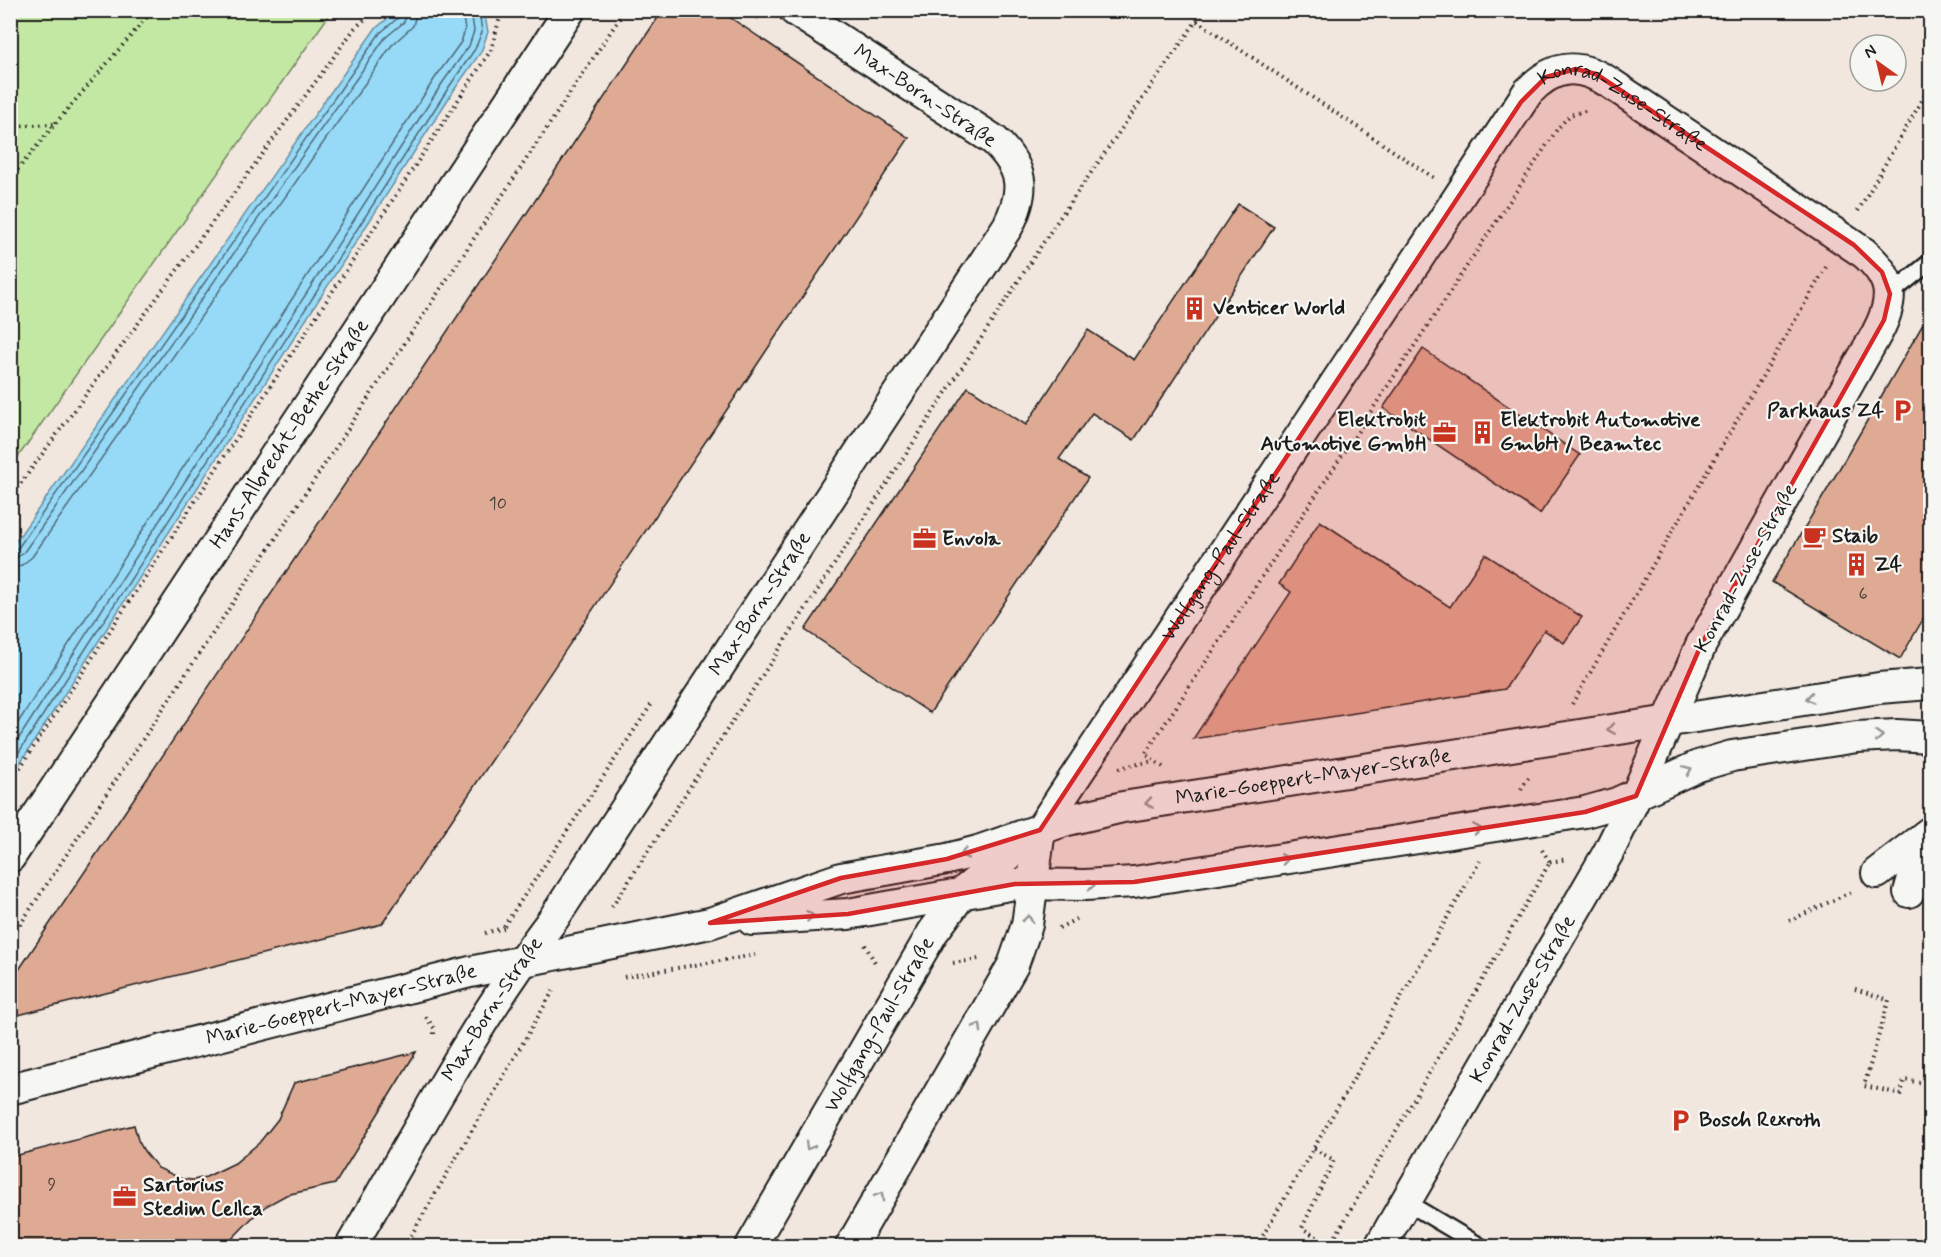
<svg xmlns="http://www.w3.org/2000/svg" width="1941" height="1257" viewBox="0 0 1941 1257" font-family="Mynerve,sans-serif">
  <style>
    .green { fill: #c3e8a3; stroke: #708260; stroke-width: 1.5 }
    .water { fill: #96daf8; stroke: #658ea0; stroke-width: 1.5 }
    .lines { fill: none; stroke-linecap: round; stroke-linejoin: round }
    .shore { stroke: #4d6874; stroke-width: 1.5 }
    .building { fill: #dfaa94; stroke: #1c1c1c; stroke-width: 1.5 }
    .lane-casing { stroke: #1c1c1c; stroke-width: 20 }
    .street-casing { stroke: #1c1c1c; stroke-width: 34 }
    .path { stroke: #1c1c1c; stroke-width: 4; stroke-dasharray: 1.5 4.5; stroke-linecap: butt }
    .lane { stroke: #f6f6f2; stroke-width: 15 }
    .street { stroke: #f6f6f2; stroke-width: 30 }
    .oneway { stroke: #949492 }
    .marked { fill: #d62828; fill-opacity: 0.2; stroke: #d62828; stroke-width: 4.5; stroke-linejoin: round }
    .labels { text-anchor: middle; dominant-baseline: central; stroke-width: 4.5; stroke-linejoin: round; paint-order: stroke }
    .number-label { font-size: 18px; fill: #4d403a }
    .street-label { font-size: 21px; fill: #1c1c1c; stroke: #f6f6f2 }
    .poi-label { font-size: 21px; font-weight: bold; fill: #1c1c1c; stroke: #f6f6f2; text-anchor: start }
  </style>
  <rect width="100%" height="100%" fill="#f1e7df"/>
  <filter id="ink" filterUnits="userSpaceOnUse"><feTurbulence type="fractalNoise" baseFrequency=".0167" numOctaves="2"/><feDisplacementMap in="SourceGraphic" scale="12" xChannelSelector="R" yChannelSelector="G"/><feConvolveMatrix kernelMatrix="1 2 1 2 8 2 1 2 1" color-interpolation-filters="sRGB"/></filter>
  <g filter="url(#ink)">
    <path class="green" d="M 11,10 L 332,11 L 11,467 L 10,11 Z"/>
    <path class="water" d="M 398,10 L 484,11 L 488,32 L 481,52 L 454,90 L 11,777 L 11,548 L 375,29 Z"/>
    <g class="lines">
      <g class="shore">
        <path d="M 10,551 L 18,548 L 380,33 L 399,17 L 401,10"/>
        <path d="M 10,559 L 18,557 L 24,552 L 385,38 L 404,22 L 408,10"/>
        <path d="M 10,568 L 22,565 L 32,557 L 392,45 L 413,26 L 417,10"/>
        <path d="M 10,735 L 435,78 L 461,42 L 465,30 L 462,10"/>
        <path d="M 10,752 L 443,82 L 469,46 L 474,31 L 471,10"/>
        <path d="M 10,766 L 449,87 L 475,49 L 482,32 L 479,10"/>
      </g>
    </g>
    <g class="building">
      <path d="M 663,10 L 719,10 L 909,138 L 382,924 L 10,1017 L 10,983 Z"/>
      <path d="M 1238,204 L 1274,227 L 1134,440 L 1092,413 L 1059,459 L 1088,478 L 930,713 L 805,630 L 968,387 L 1026,425 L 1088,330 L 1134,360 Z"/>
      <path d="M 1930,312 L 1930,607 L 1900,659 L 1772,582 L 1827,490 Z"/>
      <path d="M 1423,349 L 1580,455 L 1540,514 L 1383,408 Z"/>
      <path d="M 1320,521 L 1450,607 L 1485,554 L 1582,617 L 1564,643 L 1544,630 L 1505,689 L 1193,739 L 1291,592 L 1279,584 Z"/>
      <path d="M 416,1052 L 335,1184 L 286,1195 L 266,1206 L 253,1217 L 225,1246 L 10,1246 L 10,1157 L 134,1125 L 138,1140 L 144,1151 L 158,1168 L 182,1179 L 193,1180 L 206,1177 L 235,1163 L 259,1143 L 278,1119 L 294,1083 Z"/>
    </g>
    <g class="lines">
      <defs>
        <g id="lane">
          <path d="M 1890,294 L 1930,262"/>
          <path d="M 1406,1202 L 1480,1246"/>
        </g>
        <g id="street">
          <path id="s1" d="M 10,857 L 570,10"/>
          <path d="M 1877,873 L 1925,836"/>
          <path d="M 1909,892 L 1925,836 L 1930,832"/>
          <path d="M 752,920 L 848,914 L 1015,884 L 1085,885 L 1134,882 L 1585,812 L 1617,803 L 1698,766 L 1732,756 L 1857,737 L 1897,735 L 1930,737"/>
          <path id="s2" d="M 10,1089 L 470,972 L 710,923 L 841,878 L 947,859 L 978,851 L 1064,821 L 1123,807 L 1879,688 L 1930,684"/>
          <path id="s3" d="M 351,1246 C 416,1135 476,1020 554,918 L 1008,226 C 1026,190 1024,169 994,140 L 794,10"/>
          <path id="s4" d="M 751,1246 L 933,932 L 963,892 L 1040,830 L 1528,92 C 1554,64 1579,63 1610,83 L 1864,253 C 1894,279 1895,299 1877,333 L 1701,645 L 1636,796 L 1608,853 L 1380,1246"/>
          <path d="M 851,1246 L 1013,965 L 1027,925 L 1040,830"/>
        </g>
      </defs>
      <use href="#lane" class="lane-casing"/>
      <use href="#street" class="street-casing"/>
      <g class="path">
        <path d="M 748,10 L 762,20"/>
        <path d="M 1197,21 L 1434,178"/>
        <path d="M 10,126 L 54,124"/>
        <path d="M 10,179 L 55,124 L 153,10"/>
        <path d="M 1858,211 L 1928,90"/>
        <path d="M 10,498 L 355,28 L 375,10"/>
        <path d="M 1572,704 L 1826,267"/>
        <path d="M 1163,767 L 1145,754 L 1558,128 L 1570,115 L 1588,110"/>
        <path d="M 1119,768 L 1153,761"/>
        <path d="M 10,783 L 491,50 L 502,10"/>
        <path d="M 1521,789 L 1530,775"/>
        <path d="M 1542,850 L 1550,862"/>
        <path d="M 1550,862 L 1567,859"/>
        <path d="M 612,907 L 1054,226 L 1204,10"/>
        <path d="M 1789,921 L 1853,891"/>
        <path d="M 504,926 L 653,702"/>
        <path d="M 1059,928 L 1076,919"/>
        <path d="M 485,933 L 507,927"/>
        <path d="M 10,940 L 625,10"/>
        <path d="M 865,945 L 876,964"/>
        <path d="M 953,963 L 979,959"/>
        <path d="M 624,977 L 755,955"/>
        <path d="M 1855,989 L 1889,1000 L 1864,1086 L 1901,1094 L 1904,1080 L 1930,1084"/>
        <path d="M 426,1017 L 434,1028 L 434,1037"/>
        <path d="M 1314,1149 L 1334,1160 L 1302,1228 L 1330,1245"/>
        <path d="M 405,1246 L 553,991"/>
        <path d="M 1257,1246 L 1480,861"/>
        <path d="M 1330,1246 L 1550,862"/>
      </g>
      <use href="#lane" class="lane"/>
      <use href="#street" class="street"/>
    </g>
    <defs><path id="oneway-chevron" d="M-2-3.5L2.5 0L-2 3.5" fill="none" stroke-width="1.6" stroke-linecap="round" stroke-linejoin="round" transform="scale(1.5)"/></defs>
    <g class="oneway">
      <use href="#oneway-chevron" transform="translate(1810 698) rotate(171)"/>
      <use href="#oneway-chevron" transform="translate(1611 729) rotate(171)"/>
      <use href="#oneway-chevron" transform="translate(1879 736) rotate(-3)"/>
      <use href="#oneway-chevron" transform="translate(1688 770) rotate(-23)"/>
      <use href="#oneway-chevron" transform="translate(1149 803) rotate(171)"/>
      <use href="#oneway-chevron" transform="translate(1477 829) rotate(-9)"/>
      <use href="#oneway-chevron" transform="translate(964 854) rotate(166)"/>
      <use href="#oneway-chevron" transform="translate(1285 859) rotate(-9)"/>
      <use href="#oneway-chevron" transform="translate(1091 885) rotate(-2)"/>
      <use href="#oneway-chevron" transform="translate(810 916) rotate(-4)"/>
      <use href="#oneway-chevron" transform="translate(1028 919) rotate(-80)"/>
      <use href="#oneway-chevron" transform="translate(978 1027) rotate(-60)"/>
      <use href="#oneway-chevron" transform="translate(809 1146) rotate(120)"/>
      <use href="#oneway-chevron" transform="translate(880 1196) rotate(-60)"/>
    </g>
  </g>
  <path class="marked" d="M 1576,69 L 1596,74 L 1854,245 L 1882,272 L 1890,294 L 1884,320 L 1701,645 L 1636,796 L 1585,812 L 1134,882 L 1015,884 L 848,914 L 710,923 L 841,878 L 947,859 L 1040,830 L 1521,102 L 1546,77 Z"/>
  <defs>
    <symbol id="building-bare" viewBox="-9 -9 18 18"><path d="M-4-6H4V6H1V3H-1V6H-4ZM-2.5-4.3h1.7v1.8h-1.7ZM.8-4.3h1.7v1.8H.8ZM-2.5-1h1.7V.8h-1.7ZM.8-1h1.7V.8H.8Z" fill="#c8321e" stroke="#f6f6f2" stroke-width="2.5" paint-order="stroke"/></symbol>
    <symbol id="parking-bare" viewBox="-9 -9 18 18"><path d="M-3.5-5.5H1a3.5 3.5 0 0 1 0 7H-1V5.5H-3.5ZM-1-3.4V-.6H.8a1.4 1.4 0 0 0 0-2.8Z" fill="#c8321e" stroke="#f6f6f2" stroke-width="2.5" paint-order="stroke"/></symbol>
    <symbol id="office-bare" viewBox="-9 -9 18 18"><path d="M-6-3h4V-5.5h4V-3h4V5H-6ZM-1-4.5V-3h2v-1.5ZM-6 0V1H6V0Z" fill="#c8321e" stroke="#f6f6f2" stroke-width="2.5" paint-order="stroke"/></symbol>
    <symbol id="cafe-bare" viewBox="-9 -9 18 18"><path d="M-5.5-4.5H6V0H3Q3 3.5 0 3.5H-2.5Q-5.5 3.5-5.5 0ZM3-3.2v2h1.7v-2ZM-6 4.5H4V6H-6Z" fill="#c8321e" stroke="#f6f6f2" stroke-width="2.5" paint-order="stroke"/></symbol>
  </defs>
  <g fill-rule="evenodd">
    <use href="#building-bare" x="1178" y="292" width="33" height="33"/>
    <use href="#parking-bare" x="1886" y="394" width="33" height="33"/>
    <use href="#office-bare" x="1428" y="416" width="33" height="33"/>
    <use href="#building-bare" x="1466" y="416" width="33" height="33"/>
    <use href="#cafe-bare" x="1798" y="520" width="33" height="33"/>
    <use href="#office-bare" x="908" y="522" width="33" height="33"/>
    <use href="#building-bare" x="1840" y="548" width="33" height="33"/>
    <use href="#parking-bare" x="1664" y="1104" width="33" height="33"/>
    <use href="#office-bare" x="108" y="1180" width="33" height="33"/>
  </g>
  <g class="labels">
    <g class="number-label">
      <text x="498" y="504">10</text>
      <text x="1863" y="594">6</text>
      <text x="52" y="1185">9</text>
    </g>
    <g class="street-label">
      <text transform="translate(925 96) rotate(34)">Max-Born-Straße</text>
      <text stroke="none"><textPath href="#s4" startOffset="1508">Konrad-Zuse-Straße</textPath></text>
      <text stroke="none"><textPath href="#s1" startOffset="507">Hans-Albrecht-Bethe-Straße</textPath></text>
      <text stroke="none"><textPath href="#s4" startOffset="840">Wolfgang-Paul-Straße</textPath></text>
      <text transform="translate(1746 568) rotate(-61)">Konrad-Zuse-Straße</text>
      <text stroke="none"><textPath href="#s3" startOffset="762">Max-Born-Straße</textPath></text>
      <text stroke="none"><textPath href="#s2" startOffset="1342">Marie-Goeppert-Mayer-Straße</textPath></text>
      <text transform="translate(1523 999) rotate(-60)">Konrad-Zuse-Straße</text>
      <text stroke="none"><textPath href="#s2" startOffset="342">Marie-Goeppert-Mayer-Straße</textPath></text>
      <text stroke="none"><textPath href="#s3" startOffset="276">Max-Born-Straße</textPath></text>
      <text stroke="none"><textPath href="#s4" startOffset="256">Wolfgang-Paul-Straße</textPath></text>
    </g>
    <g class="poi-label">
      <text x="1213" y="308">Venticer World</text>
      <text x="1884" y="411" text-anchor="end">Parkhaus Z4</text>
      <text x="1426" y="420" text-anchor="end">Elektrobit<tspan x="1426" dy="24">Automotive GmbH</tspan></text>
      <text x="1500" y="420">Elektrobit Automotive<tspan x="1500" dy="24">GmbH / Beamtec</tspan></text>
      <text x="1832" y="536">Staib</text>
      <text x="942" y="539">Envola</text>
      <text x="1874" y="565">Z4</text>
      <text x="1699" y="1120">Bosch Rexroth</text>
      <text x="143" y="1185">Sartorius<tspan x="143" dy="24">Stedim Cellca</tspan></text>
    </g>
  </g>
  <rect width="1941" height="1257" fill="none" stroke="#f6f6f2" stroke-width="36"/>
  <rect x="18" y="18" width="1905" height="1221" fill="none" stroke="#1c1c1c" stroke-width="2" filter="url(#ink)"/>
  <g transform="translate(1878 63) rotate(326)"><circle r="28" fill="#f6f6f2" stroke="#9f9f9c" stroke-width="1.5"/>
  <path d="M0-4.5L10 22L0 15L-10 22Z" fill="#c8321e"/>
  <text y="-9" font-size="16" font-weight="bold" text-anchor="middle" fill="#1c1c1c">N</text>
  </g>
</svg>
